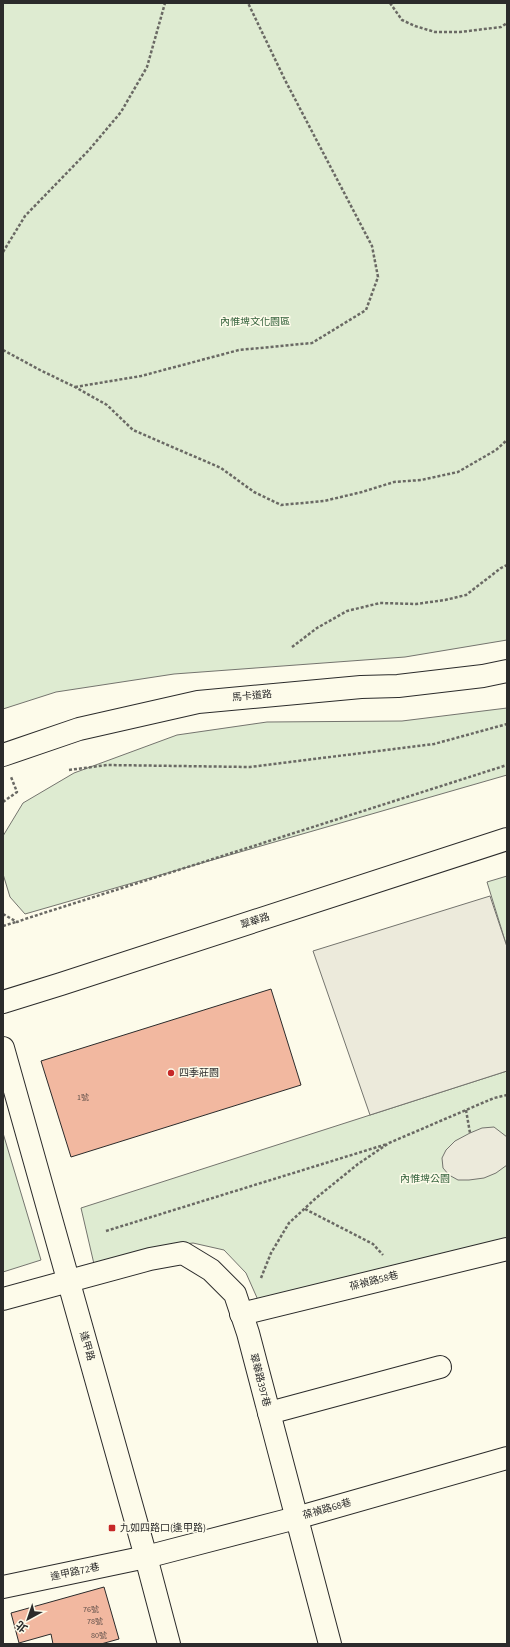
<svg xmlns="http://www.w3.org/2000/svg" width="510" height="1647" viewBox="0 0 510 1647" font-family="'Source Sans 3','Noto Sans TC',sans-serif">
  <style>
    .green { fill: #deebd1; stroke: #74746e }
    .parking { fill: #eceadb; stroke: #74746e }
    .building { fill: #f2b8a0; stroke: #2b2b2b }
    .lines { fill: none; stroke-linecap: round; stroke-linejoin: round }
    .minor-casing { stroke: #2b2b2b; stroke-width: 24 }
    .path { stroke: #6a6964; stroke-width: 2.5; stroke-dasharray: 3 2; stroke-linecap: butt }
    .minor { stroke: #fdfbea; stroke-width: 22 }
    .poi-dot { fill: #c62828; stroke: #fdfbea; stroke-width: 1.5 }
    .labels { text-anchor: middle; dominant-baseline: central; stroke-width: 3; stroke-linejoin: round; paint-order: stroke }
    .number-label { font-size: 8px; fill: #5d4e48 }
    .park-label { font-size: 10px; fill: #34623c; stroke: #fdfbea }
    .street-label { font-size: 10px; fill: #2b2b2b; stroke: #fdfbea }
    .poi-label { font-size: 10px; fill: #2b2b2b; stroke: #fdfbea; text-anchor: start }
  </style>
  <rect width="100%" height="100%" fill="#fdfbea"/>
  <g class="green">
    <path d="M 3,3 L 507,3 L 507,640 L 405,657 L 174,674 L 56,692 L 3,709 Z"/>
    <path d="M 507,708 L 507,775 L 25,914 L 10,897 L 3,874 L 3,836 L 23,803 L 74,773 L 177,735 L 267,722 L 402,721 Z"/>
    <path d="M 507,876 L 507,947 L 487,882 Z"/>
    <path d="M 507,1071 L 507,1240 L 258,1300 L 246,1273 L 224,1250 L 193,1243 L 178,1245 L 94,1264 L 81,1208 Z"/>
    <path d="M 3,1133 L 41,1260 L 3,1272 Z"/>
  </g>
  <g class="parking">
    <path d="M 490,896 L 507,947 L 507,1071 L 370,1115 L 313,951 Z"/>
    <path d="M 494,1127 L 507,1137 L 507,1165 L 496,1173 L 484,1178 L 469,1180 L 458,1180 L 449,1175 L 443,1168 L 442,1158 L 446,1150 L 455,1141 L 470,1133 L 482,1128 Z"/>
  </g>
  <g class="building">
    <path d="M 271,989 L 301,1085 L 71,1157 L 41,1061 Z"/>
    <path d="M 104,1587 L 119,1639 L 101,1644 L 53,1644 L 51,1634 L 19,1643 L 11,1613 Z"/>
  </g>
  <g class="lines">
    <defs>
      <g id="minor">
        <path d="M 3,755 L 79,729 L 198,702 L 361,687 L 398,686 L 483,676 L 507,671"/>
        <path d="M 3,1002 L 61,984 L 507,839"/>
        <path d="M 3,1048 L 146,1557 L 169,1644"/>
        <path d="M 3,1299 L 150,1259 L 183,1253 L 211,1270 L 235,1294 L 248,1333 L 330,1644"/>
        <path d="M 241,1314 L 507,1249"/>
        <path d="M 269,1413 L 440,1367"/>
        <path d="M 3,1587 L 146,1557 L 296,1518 L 507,1458"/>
      </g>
    </defs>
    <use href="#minor" class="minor-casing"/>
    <g class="path">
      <path d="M 390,3 L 402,20 L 415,26 L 435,32 L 460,32 L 501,27 L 507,23"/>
      <path d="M 3,252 L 25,216 L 89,150 L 121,112 L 147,67 L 165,3"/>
      <path d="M 3,350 L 40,370 L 75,387 L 107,405 L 133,430 L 221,468 L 254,492 L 281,505 L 324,501 L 362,492 L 394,482 L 421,480 L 458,472 L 496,450 L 507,440"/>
      <path d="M 75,387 L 141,376 L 239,350 L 312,343 L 366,310 L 378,277 L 372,246 L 285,80 L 248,3"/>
      <path d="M 292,647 L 317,628 L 347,611 L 380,603 L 416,604 L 445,600 L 466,595 L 501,568 L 507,565"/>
      <path d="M 69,770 L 107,765 L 250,767 L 434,744 L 507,724"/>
      <path d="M 3,802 L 17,792 L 11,777"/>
      <path d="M 3,914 L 17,922 L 25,919 L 507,765"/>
      <path d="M 3,926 L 16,922"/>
      <path d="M 466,1110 L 470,1133"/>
      <path d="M 305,1209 L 373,1244 L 383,1255"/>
      <path d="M 106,1231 L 387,1144"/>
      <path d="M 261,1278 L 271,1253 L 289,1223 L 316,1198 L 358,1164 L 389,1143 L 494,1098 L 507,1095"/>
    </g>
    <use href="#minor" class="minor"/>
  </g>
  <g class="poi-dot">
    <circle cx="171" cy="1073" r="4"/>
    <rect x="108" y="1524" width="8" height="8" rx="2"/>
  </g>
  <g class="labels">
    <g class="number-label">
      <text x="83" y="1097">1號</text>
      <text x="91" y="1609">76號</text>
      <text x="95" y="1621">78號</text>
      <text x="99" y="1635">80號</text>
    </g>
    <g class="park-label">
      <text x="255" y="322">內惟埤文化園區</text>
      <text x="425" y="1179">內惟埤公園</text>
    </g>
    <g class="street-label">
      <text transform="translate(252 696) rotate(-5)">馬卡道路</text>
      <text transform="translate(255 921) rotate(-18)">翠華路</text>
      <text transform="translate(374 1281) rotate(-14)">葆禎路58巷</text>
      <text transform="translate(87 1346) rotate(74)">逢甲路</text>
      <text transform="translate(260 1380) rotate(75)">翠華路397巷</text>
      <text transform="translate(327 1509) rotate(-16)">葆禎路68巷</text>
      <text transform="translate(75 1572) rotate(-12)">逢甲路72巷</text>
    </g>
    <g class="poi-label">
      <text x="179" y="1073">四季莊園</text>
      <text x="120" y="1528">九如四路口(逢甲路)</text>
    </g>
  </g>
  <rect width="510" height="1647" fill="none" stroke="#2b2b2b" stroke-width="8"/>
  <g transform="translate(28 1619) rotate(220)" stroke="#fdfbea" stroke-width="3" paint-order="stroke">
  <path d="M0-3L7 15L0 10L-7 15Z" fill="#2b2b2b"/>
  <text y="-6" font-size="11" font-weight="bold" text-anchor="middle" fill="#2b2b2b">北</text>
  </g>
</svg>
